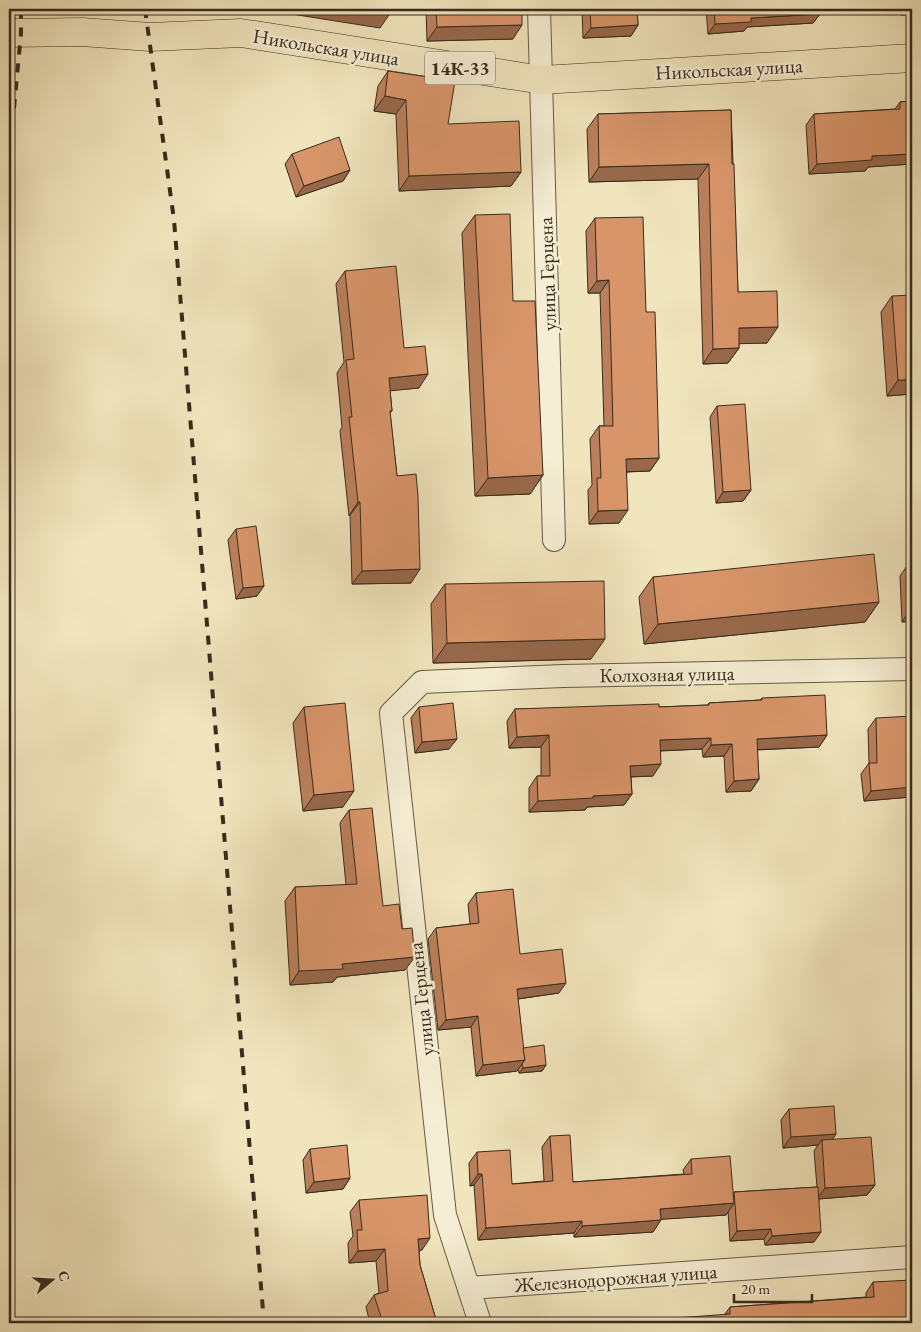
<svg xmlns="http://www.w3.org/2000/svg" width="921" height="1332" viewBox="0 0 921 1332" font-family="'EB Garamond',serif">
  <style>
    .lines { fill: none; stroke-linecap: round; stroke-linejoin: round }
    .minor-casing { stroke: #665a46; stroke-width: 24 }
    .primary-casing { stroke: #382b1e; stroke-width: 29 }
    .minor { stroke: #f6eed4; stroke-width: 22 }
    .primary { stroke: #f1e5bd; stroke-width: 28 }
    .rail { stroke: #382b1e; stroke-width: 4; stroke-dasharray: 9 9; stroke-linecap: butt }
    .wall { fill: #bb805b; stroke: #382b1e }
    .shaded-wall { fill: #98684a; stroke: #382b1e }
    .building { fill: #d9956a; stroke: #382b1e }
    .labels { text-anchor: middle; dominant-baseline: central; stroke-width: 5; stroke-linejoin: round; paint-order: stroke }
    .shield { fill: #f6eed4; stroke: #716655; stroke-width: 1 }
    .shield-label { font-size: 19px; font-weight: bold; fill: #382b1e }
    .street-label { font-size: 20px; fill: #382b1e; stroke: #f6eed4 }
  </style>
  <rect width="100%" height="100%" fill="#f1e5bd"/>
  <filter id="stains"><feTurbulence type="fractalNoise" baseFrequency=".004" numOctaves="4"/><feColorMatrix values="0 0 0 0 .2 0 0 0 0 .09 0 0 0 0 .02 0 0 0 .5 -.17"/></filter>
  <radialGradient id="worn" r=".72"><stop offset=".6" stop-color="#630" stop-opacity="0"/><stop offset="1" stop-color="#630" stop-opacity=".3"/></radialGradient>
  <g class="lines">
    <defs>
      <g id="minor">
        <path d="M 539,9 L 554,540"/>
        <path d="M 469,1288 L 912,1257"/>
        <path d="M 480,1323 L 445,1215 L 391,713 L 422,682 L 563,676 L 912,669"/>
      </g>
      <path id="primary" d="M 9,33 L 82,32 L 150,37 L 241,33 L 542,80 L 912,58"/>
    </defs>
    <use href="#minor" class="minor-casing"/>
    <use href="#primary" class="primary-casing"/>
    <use href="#minor" class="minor"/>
    <use href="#primary" class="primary"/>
    <g class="rail">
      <path d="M 145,9 L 174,220 L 264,1323"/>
      <path d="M 9,162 L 21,33 L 21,9"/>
    </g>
  </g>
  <g class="wall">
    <path d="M 426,9 L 522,9 L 513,39 L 427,41 Z"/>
    <path d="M 582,9 L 637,9 L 638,25 L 631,36 L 583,38 Z"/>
    <path d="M 706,9 L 819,9 L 820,14 L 813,23 L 747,27 L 744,31 L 708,34 Z"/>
    <path d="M 901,9 L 912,9 L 912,14 L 901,15 Z"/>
    <path d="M 388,71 L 448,124 L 521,172 L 511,186 L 399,191 L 396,114 L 374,111 L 378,86 Z"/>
    <path d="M 912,101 L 912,164 L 868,167 L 865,171 L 809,174 L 806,125 L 814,114 L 895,109 L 900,102 Z"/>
    <path d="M 731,110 L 738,292 L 767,343 L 739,343 L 739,348 L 728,363 L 703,364 L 698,179 L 589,182 L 587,129 L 598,114 Z"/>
    <path d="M 292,154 L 350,170 L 343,181 L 296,197 L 285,164 Z"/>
    <path d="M 475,215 L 513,301 L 543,475 L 530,494 L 475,496 L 462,233 Z"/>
    <path d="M 595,218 L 646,312 L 659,458 L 650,471 L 627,472 L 619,523 L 589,524 L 588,490 L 592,485 L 590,439 L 599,426 L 604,426 L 600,293 L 588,293 L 586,231 Z"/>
    <path d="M 345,271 L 404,348 L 419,388 L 390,390 L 392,411 L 390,413 L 397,476 L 411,583 L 352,584 L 350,515 L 349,516 L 340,431 L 342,427 L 337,373 L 344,362 L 336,284 Z"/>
    <path d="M 892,296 L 912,394 L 887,396 L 881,312 Z"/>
    <path d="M 717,406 L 751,490 L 743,501 L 716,503 L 710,417 Z"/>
    <path d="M 236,529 L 257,596 L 236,599 L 228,540 Z"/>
    <path d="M 911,560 L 912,560 L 912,621 L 902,622 L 900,576 Z"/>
    <path d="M 653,577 L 879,602 L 865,622 L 644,644 L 639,597 Z"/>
    <path d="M 445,584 L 591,659 L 433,663 L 431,604 Z"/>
    <path d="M 762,698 L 827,735 L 819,747 L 757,750 L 759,779 L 751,791 L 726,792 L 724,756 L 703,757 L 702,749 L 661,751 L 653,776 L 631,777 L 632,794 L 624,805 L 587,807 L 585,810 L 529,812 L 529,788 L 537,776 L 541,776 L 541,747 L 509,748 L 507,721 L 515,709 L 659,707 L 708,705 L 709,703 L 760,700 Z"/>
    <path d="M 304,707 L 343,807 L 303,811 L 293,723 Z"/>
    <path d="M 419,707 L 449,749 L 415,753 L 411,718 Z"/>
    <path d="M 876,718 L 911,797 L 864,801 L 861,774 L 869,763 L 868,729 Z"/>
    <path d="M 349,810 L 405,970 L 337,977 L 333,982 L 290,985 L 285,901 L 295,887 L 346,885 L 340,823 Z"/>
    <path d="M 476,893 L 520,954 L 559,993 L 518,999 L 523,1048 L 546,1065 L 542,1071 L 519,1073 L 518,1070 L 517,1071 L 476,1076 L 471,1027 L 438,1030 L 428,939 L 436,928 L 470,924 L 468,904 Z"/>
    <path d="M 789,1109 L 832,1140 L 875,1185 L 867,1195 L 819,1199 L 814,1242 L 765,1245 L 764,1239 L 730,1241 L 728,1211 L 726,1215 L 661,1219 L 653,1232 L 574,1237 L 574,1233 L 478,1240 L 474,1185 L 470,1186 L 469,1163 L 477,1152 L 512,1184 L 544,1181 L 542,1147 L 550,1136 L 573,1182 L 684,1174 L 683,1170 L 691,1159 L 733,1194 L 734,1192 L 817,1187 L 814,1151 L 818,1145 L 783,1148 L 781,1120 Z"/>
    <path d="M 310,1149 L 350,1178 L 343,1189 L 306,1193 L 303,1160 Z"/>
    <path d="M 359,1200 L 422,1250 L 419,1250 L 420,1265 L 437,1323 L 370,1323 L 366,1307 L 374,1295 L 379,1293 L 376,1261 L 349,1263 L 348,1243 L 353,1236 L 350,1212 Z"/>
    <path d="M 873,1282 L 912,1323 L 725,1314 L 730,1307 L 866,1297 L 866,1293 Z"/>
  </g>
  <g class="shaded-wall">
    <path d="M 288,9 L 369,9 L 391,12 L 380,28 L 285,13 Z"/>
    <path d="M 905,9 L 912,9 L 912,14 L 901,15 Z"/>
    <path d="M 820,14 L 813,23 L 747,27 L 744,31 L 708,34 L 715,24 L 751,18 Z"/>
    <path d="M 522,25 L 513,39 L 427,41 L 437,27 Z"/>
    <path d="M 638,25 L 631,36 L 583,38 L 591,28 Z"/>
    <path d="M 385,96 L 406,100 L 396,114 L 374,111 Z"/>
    <path d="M 912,154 L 912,164 L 868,167 L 865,171 L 809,174 L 817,164 L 872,156 Z"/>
    <path d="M 709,164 L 698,179 L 589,182 L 599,167 Z"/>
    <path d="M 350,170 L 343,181 L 296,197 L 304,186 Z"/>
    <path d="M 521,172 L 511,186 L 399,191 L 409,176 Z"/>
    <path d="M 609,280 L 600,293 L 588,293 L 597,281 Z"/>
    <path d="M 778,327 L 767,343 L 728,344 L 739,328 Z"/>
    <path d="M 739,348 L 728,363 L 703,364 L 713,349 Z"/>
    <path d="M 428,374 L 419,388 L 379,392 L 389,378 Z"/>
    <path d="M 898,380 L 912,380 L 912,394 L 887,396 Z"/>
    <path d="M 659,458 L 650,471 L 617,472 L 626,459 Z"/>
    <path d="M 543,475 L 530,494 L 475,496 L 488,478 Z"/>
    <path d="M 751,490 L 743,501 L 716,503 L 723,492 Z"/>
    <path d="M 358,502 L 360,502 L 350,515 L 349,516 Z"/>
    <path d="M 628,510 L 619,523 L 589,524 L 598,511 Z"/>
    <path d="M 420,569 L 411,583 L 352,584 L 362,571 Z"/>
    <path d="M 264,586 L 257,596 L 236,599 L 243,588 Z"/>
    <path d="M 879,602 L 865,622 L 644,644 L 658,624 Z"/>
    <path d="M 912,606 L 912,621 L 902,622 Z"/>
    <path d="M 605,639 L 591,659 L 433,663 L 447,643 Z"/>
    <path d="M 549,735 L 541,747 L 509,748 L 517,737 Z"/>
    <path d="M 827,735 L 819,747 L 749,750 L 757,739 Z"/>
    <path d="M 711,738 L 702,749 L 652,751 L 660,740 Z"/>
    <path d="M 457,739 L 449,749 L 415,753 L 422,742 Z"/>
    <path d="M 732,744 L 724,756 L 703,757 L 711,745 Z"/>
    <path d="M 661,764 L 653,776 L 622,777 L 630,766 Z"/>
    <path d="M 759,779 L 751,791 L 726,792 L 734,781 Z"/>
    <path d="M 912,786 L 912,795 L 911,797 L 864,801 L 871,791 Z"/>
    <path d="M 354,791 L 343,807 L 303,811 L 314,795 Z"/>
    <path d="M 632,794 L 624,805 L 587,807 L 585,810 L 529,812 L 538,801 L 593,796 Z"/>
    <path d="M 415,957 L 405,970 L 337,977 L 333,982 L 290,985 L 299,971 L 342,964 Z"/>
    <path d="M 566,983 L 559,993 L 510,1000 L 517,989 Z"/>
    <path d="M 478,1016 L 471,1027 L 438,1030 L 446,1020 Z"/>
    <path d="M 525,1060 L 517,1071 L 476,1076 L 483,1065 Z"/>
    <path d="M 546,1065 L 542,1071 L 519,1073 L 523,1068 Z"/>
    <path d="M 836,1134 L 829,1145 L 822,1140 L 818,1145 L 783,1148 L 791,1137 Z"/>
    <path d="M 478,1174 L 482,1174 L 474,1185 L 470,1186 Z"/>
    <path d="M 350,1178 L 343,1189 L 306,1193 L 314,1182 Z"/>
    <path d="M 875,1185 L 867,1195 L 817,1199 L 825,1188 Z"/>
    <path d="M 734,1203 L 726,1215 L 652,1220 L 660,1209 Z"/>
    <path d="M 661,1220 L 653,1232 L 574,1237 L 582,1226 Z"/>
    <path d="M 582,1221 L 574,1233 L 478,1240 L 486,1228 Z"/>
    <path d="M 771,1229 L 764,1239 L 730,1241 L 737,1231 Z"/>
    <path d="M 821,1232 L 814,1242 L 765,1245 L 772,1236 Z"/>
    <path d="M 430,1238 L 422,1250 L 409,1251 L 418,1239 Z"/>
    <path d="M 385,1249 L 376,1261 L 349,1263 L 358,1251 Z"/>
  </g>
  <g class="building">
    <path d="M 369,9 L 391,9 L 391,12 Z"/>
    <path d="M 436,9 L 522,9 L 522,25 L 437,27 Z"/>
    <path d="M 590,9 L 637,9 L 638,25 L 591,28 Z"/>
    <path d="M 714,9 L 819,9 L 820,14 L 751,18 L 751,22 L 715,24 Z"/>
    <path d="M 388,71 L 455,81 L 448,124 L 519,121 L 521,172 L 409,176 L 406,100 L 385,96 Z"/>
    <path d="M 912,101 L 912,154 L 872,156 L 872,160 L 817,164 L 814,114 L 900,109 L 900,102 Z"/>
    <path d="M 731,110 L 732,164 L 734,164 L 738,292 L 777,291 L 778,327 L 739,328 L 739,348 L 713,349 L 709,164 L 599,167 L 598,114 Z"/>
    <path d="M 339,137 L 350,170 L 304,186 L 292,154 Z"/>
    <path d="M 510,214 L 513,301 L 535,301 L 543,475 L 488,478 L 475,215 Z"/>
    <path d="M 643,217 L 646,312 L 655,312 L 659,458 L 626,459 L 628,510 L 598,511 L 597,478 L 601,478 L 599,426 L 613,426 L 609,280 L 597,281 L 595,218 Z"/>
    <path d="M 396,266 L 404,348 L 425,346 L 428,374 L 389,378 L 392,411 L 390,411 L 397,476 L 416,474 L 418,496 L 420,569 L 362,571 L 360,502 L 358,502 L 349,417 L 352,417 L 346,360 L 354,359 L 345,271 Z"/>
    <path d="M 912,295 L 912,380 L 898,380 L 892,296 Z"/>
    <path d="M 745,404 L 751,490 L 723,492 L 717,406 Z"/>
    <path d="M 256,526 L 264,586 L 243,588 L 236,529 Z"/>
    <path d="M 874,554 L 879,602 L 658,624 L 653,577 Z"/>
    <path d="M 911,560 L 912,560 L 912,593 Z"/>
    <path d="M 604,581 L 605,639 L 447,643 L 445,584 Z"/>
    <path d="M 825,695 L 827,735 L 757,739 L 759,779 L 734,781 L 732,744 L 711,745 L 711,738 L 660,740 L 661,764 L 630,766 L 632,794 L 593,796 L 593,798 L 538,801 L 537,776 L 550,776 L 549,735 L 517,737 L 515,709 L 659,704 L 659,707 L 709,705 L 709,703 L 762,700 L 762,698 Z"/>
    <path d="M 345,703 L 354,791 L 314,795 L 304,707 Z"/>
    <path d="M 453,703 L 457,739 L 422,742 L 419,707 Z"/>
    <path d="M 912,716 L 912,787 L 871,791 L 869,763 L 877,763 L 876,718 Z"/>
    <path d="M 372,808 L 383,906 L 399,904 L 402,929 L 412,928 L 415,957 L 342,964 L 343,969 L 299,971 L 295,887 L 357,884 L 349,810 Z"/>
    <path d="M 513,889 L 520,954 L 562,949 L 566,983 L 517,989 L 525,1060 L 483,1065 L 478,1016 L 446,1020 L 436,928 L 479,923 L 476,893 Z"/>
    <path d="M 544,1045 L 546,1065 L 523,1068 L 522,1064 L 525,1060 L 523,1048 Z"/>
    <path d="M 834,1106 L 836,1134 L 791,1137 L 789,1109 Z"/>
    <path d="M 570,1135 L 573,1182 L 692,1174 L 691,1159 L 730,1156 L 734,1203 L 660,1209 L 661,1220 L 582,1226 L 582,1221 L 486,1228 L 482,1174 L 478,1174 L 477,1152 L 510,1150 L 512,1184 L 553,1181 L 550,1136 Z"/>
    <path d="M 871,1137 L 875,1185 L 825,1188 L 822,1140 Z"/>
    <path d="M 347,1145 L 350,1178 L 314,1182 L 310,1149 Z"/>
    <path d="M 818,1187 L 821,1232 L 772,1236 L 771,1229 L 737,1231 L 734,1192 Z"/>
    <path d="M 427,1195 L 430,1238 L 418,1239 L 420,1265 L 437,1323 L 383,1323 L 374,1295 L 388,1291 L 385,1249 L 358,1251 L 357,1230 L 362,1230 L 359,1200 Z"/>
    <path d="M 912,1280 L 912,1323 L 656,1323 L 663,1319 L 730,1314 L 730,1307 L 874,1297 L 873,1282 Z"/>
  </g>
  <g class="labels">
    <rect class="shield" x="425" y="51.5" width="70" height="33" rx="4"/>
    <g class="shield-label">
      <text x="460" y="68">14К-33</text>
    </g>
    <g class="street-label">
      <text transform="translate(326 47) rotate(9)">Никольская улица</text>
      <text transform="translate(729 69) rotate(-3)">Никольская улица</text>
      <text transform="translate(547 274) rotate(-92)">улица Герцена</text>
      <text transform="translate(667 674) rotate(-1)">Колхозная улица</text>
      <text transform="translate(421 999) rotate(-96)">улица Герцена</text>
      <text transform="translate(616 1278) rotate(-4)">Железнодорожная улица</text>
    </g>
  </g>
  <rect width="921" height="1332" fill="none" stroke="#f1e5bd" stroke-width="30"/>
  <rect x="10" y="10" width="901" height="1312" fill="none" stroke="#382b1e" stroke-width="2.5"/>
  <rect x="15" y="15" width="891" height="1302" fill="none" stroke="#382b1e"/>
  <g transform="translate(52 1280) rotate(72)" stroke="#f6eed4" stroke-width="4" paint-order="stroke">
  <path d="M0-4L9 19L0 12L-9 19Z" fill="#382b1e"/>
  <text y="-8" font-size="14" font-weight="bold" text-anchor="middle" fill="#382b1e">С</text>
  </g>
  <path d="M734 1294v8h78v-8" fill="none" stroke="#382b1e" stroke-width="2.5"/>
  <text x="741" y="1294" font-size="15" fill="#382b1e" stroke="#f6eed4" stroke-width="4" paint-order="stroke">20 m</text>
  <rect width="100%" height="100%" filter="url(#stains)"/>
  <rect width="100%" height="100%" fill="url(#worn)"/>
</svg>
